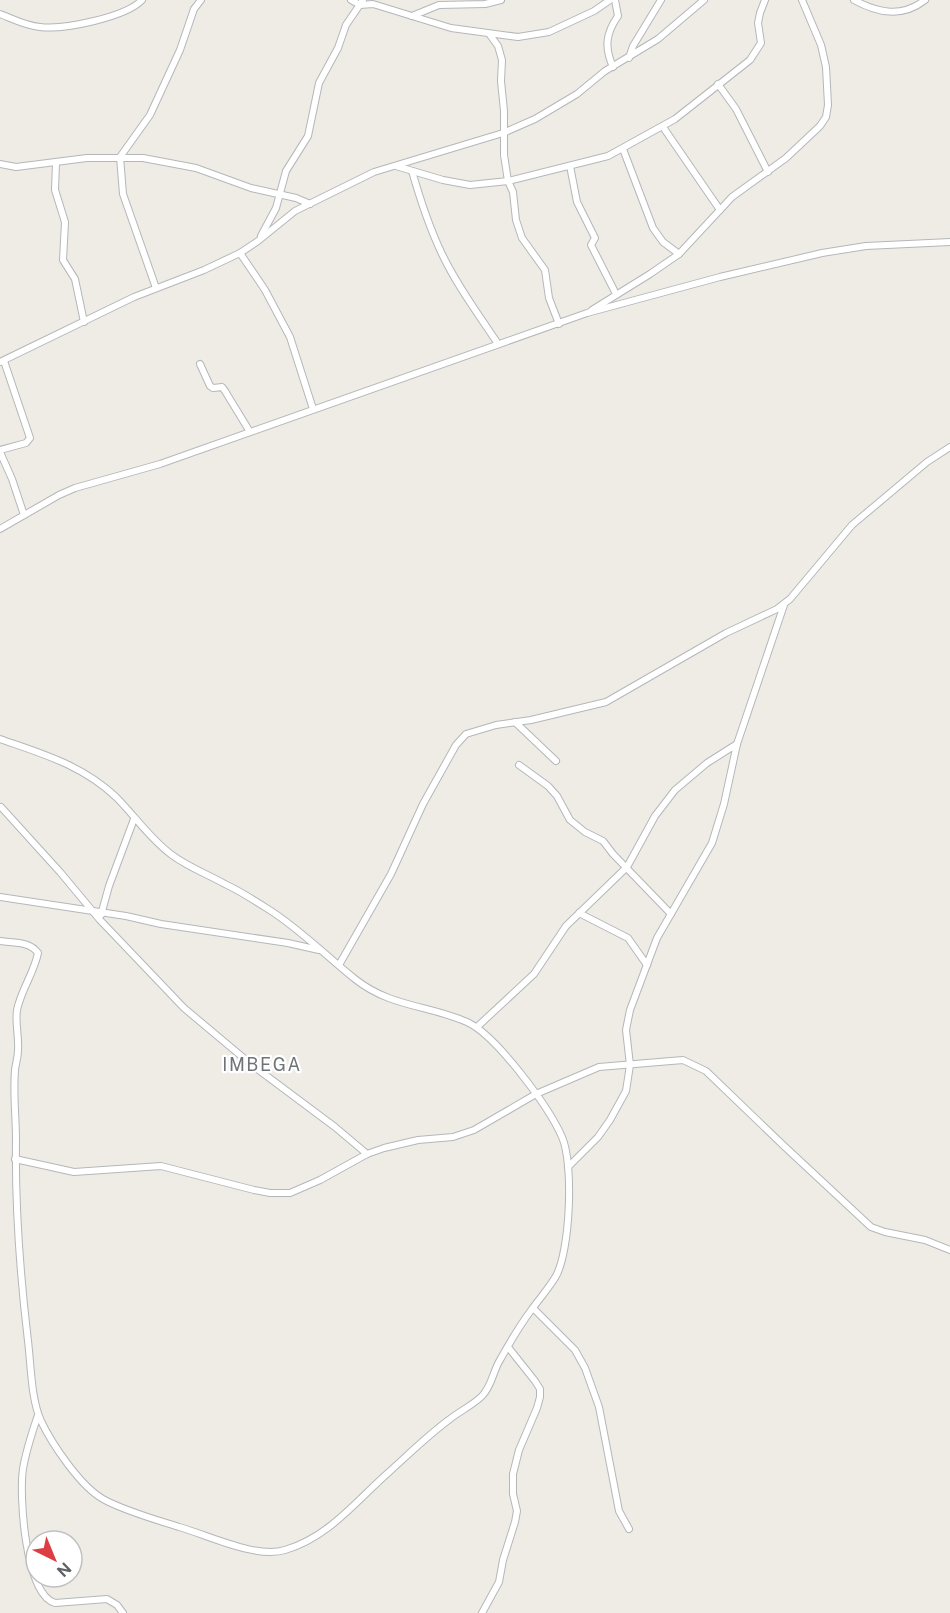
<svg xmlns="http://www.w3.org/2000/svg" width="950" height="1613" viewBox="0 0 950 1613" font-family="'Public Sans',sans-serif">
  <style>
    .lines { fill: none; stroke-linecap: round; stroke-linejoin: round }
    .minor-casing { stroke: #b4b7ba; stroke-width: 8 }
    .minor { stroke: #fff; stroke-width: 6 }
    .labels { text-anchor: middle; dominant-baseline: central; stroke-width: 4.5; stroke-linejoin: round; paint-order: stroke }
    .quarter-label { font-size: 18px; letter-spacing: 1.5px; fill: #6f7478; stroke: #fff }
  </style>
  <rect width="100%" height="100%" fill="#efece6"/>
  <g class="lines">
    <defs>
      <g id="minor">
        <path d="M 351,0 L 360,5 L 373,4 L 451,28 L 518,37 L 549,32 L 594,11 L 610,0"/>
        <path d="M 854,0 C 878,13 902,18 925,0"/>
        <path d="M 0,14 C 13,19 26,26 40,27 C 64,30 126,17 142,0"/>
        <path d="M 412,16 L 439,5 L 485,4 L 501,0"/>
        <path d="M 490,35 L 498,46 L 502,60 L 501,81 L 504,111 L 504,155 L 508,181 L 513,192 L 516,220 L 522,238 L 545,270 L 549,298 L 559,324"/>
        <path d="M 629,58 L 633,46 L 661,0"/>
        <path d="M 613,67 C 604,47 606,33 618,16 L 615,0"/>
        <path d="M 718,84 L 736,109 L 768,172"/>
        <path d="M 663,127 L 720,210"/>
        <path d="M 623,149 L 653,228 L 663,242 L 679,254"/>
        <path d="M 56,163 L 55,190 L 65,222 L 63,260 L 75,279 L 84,322"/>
        <path d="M 0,164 L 16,167 L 87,158 L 143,158 L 196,168 L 251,188 L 296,198 L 310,204"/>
        <path d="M 396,166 L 443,180 L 470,185 L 508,181 L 608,156 L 675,119 L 750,60 L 761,43 L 758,23 L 760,13 L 765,0"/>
        <path d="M 570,166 L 577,202 L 595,238 L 591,245 L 616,294"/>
        <path d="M 412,171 C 420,199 429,227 442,254 C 457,286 479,315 498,344"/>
        <path d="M 261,236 L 276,208 L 286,171 L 308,136 L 319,83 L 338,48 L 346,25 L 363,0"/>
        <path d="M 240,253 L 265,290 L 290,337 L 313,409"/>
        <path d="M 156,288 L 123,194 L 120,157 L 150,115 L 180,50 L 194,9 L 201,0"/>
        <path d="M 592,310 L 650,274 L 679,254 L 732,197 L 786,158 L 820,126 L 826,117 L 828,105 L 826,67 L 821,45 L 802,0"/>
        <path d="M 0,362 L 134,297 L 204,270 L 240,253 L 258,241 L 295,211 L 374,172 L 503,133 L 535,119 L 577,94 L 605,71 L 658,39 L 704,0"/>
        <path d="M 200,364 L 210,386 L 213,388 L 222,387 L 225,391 L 250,432"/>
        <path d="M 0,450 L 26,443 L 30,438 L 4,361"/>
        <path d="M 0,452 L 12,479 L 24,515"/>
        <path d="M 0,529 L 59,495 L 75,488 L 160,464 L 587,313 L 720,277 L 822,253 L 866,246 L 950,242"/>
        <path d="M 515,722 L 556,761"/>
        <path d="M 0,739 C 43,754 82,765 116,797 C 135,816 150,839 172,855 C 188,867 207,874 225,884 C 240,891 254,900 268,909 C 300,929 326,956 355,979 C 390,1007 428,1005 467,1022 C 496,1035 549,1107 562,1137 C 574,1164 570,1251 556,1276 C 549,1288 540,1298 532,1309 C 520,1325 510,1342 500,1360 C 493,1371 492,1386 482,1396 C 473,1405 460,1411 450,1419 C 428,1435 409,1454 389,1472 C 356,1501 329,1537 285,1550 C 256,1559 208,1535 179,1527 C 157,1520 122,1510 103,1499 C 80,1486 52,1444 41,1421 C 31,1399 31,1365 28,1341 C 20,1274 15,1208 16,1140 C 16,1117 13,1093 15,1070 C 16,1062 18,1058 18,1050 C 19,1036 15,1023 17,1010 C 21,990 34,973 38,953 C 30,941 13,943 0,941"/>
        <path d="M 519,765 L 548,786 L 557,796 L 570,820 L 585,832 L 603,841 L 613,854 L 671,914"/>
        <path d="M 1,807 L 60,872 L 100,920 L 184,1008 L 252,1065 L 335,1127 L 367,1154"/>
        <path d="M 0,897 L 126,916 L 161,924 L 288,943 L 319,950"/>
        <path d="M 579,913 L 628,938 L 647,965"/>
        <path d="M 101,915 L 109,886 L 134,819"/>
        <path d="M 339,965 L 391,874 L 423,804 L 456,745 L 466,734 L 496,725 L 531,720 L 606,702 L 726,633 L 777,609 L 790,599 L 852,525 L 927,462 L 950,447"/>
        <path d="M 477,1027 L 534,974 L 566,926 L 627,867 L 655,816 L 675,790 L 707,763 L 737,744"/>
        <path d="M 15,1159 L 74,1172 L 161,1166 L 254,1190 L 270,1193 L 290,1193 L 320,1180 L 367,1154 L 384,1148 L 418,1140 L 453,1137 L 474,1130 L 536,1094 L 599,1067 L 683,1060 L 706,1071 L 784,1146 L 871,1227 L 885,1232 L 925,1240 L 950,1250"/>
        <path d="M 568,1167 L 598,1137 L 610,1120 L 626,1091 L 630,1065 L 626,1030 L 630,1010 L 657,938 L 712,843 L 724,804 L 737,744 L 784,605"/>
        <path d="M 533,1308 L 575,1350 L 585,1368 L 599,1407 L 619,1511 L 629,1529"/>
        <path d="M 38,1415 C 32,1433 26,1450 23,1469 C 19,1494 25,1595 55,1603 L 107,1599 L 117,1605 L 123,1613"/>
        <path d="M 482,1613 L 499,1582 L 503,1560 L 515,1522 L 517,1511 L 513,1494 L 513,1474 L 519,1450 L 537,1408 L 540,1397 L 540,1389 L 535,1381 L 508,1347"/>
      </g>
    </defs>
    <use href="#minor" class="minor-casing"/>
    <use href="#minor" class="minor"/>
  </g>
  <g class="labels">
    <g class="quarter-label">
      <text x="262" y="1064">IMBEGA</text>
    </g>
  </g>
  <g transform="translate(54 1559) rotate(137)"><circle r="28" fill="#ffffff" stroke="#bfc0c2" stroke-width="1.5"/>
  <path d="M0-4.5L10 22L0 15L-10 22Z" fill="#dd3e44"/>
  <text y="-9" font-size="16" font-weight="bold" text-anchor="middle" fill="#5e6266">N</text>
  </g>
</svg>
